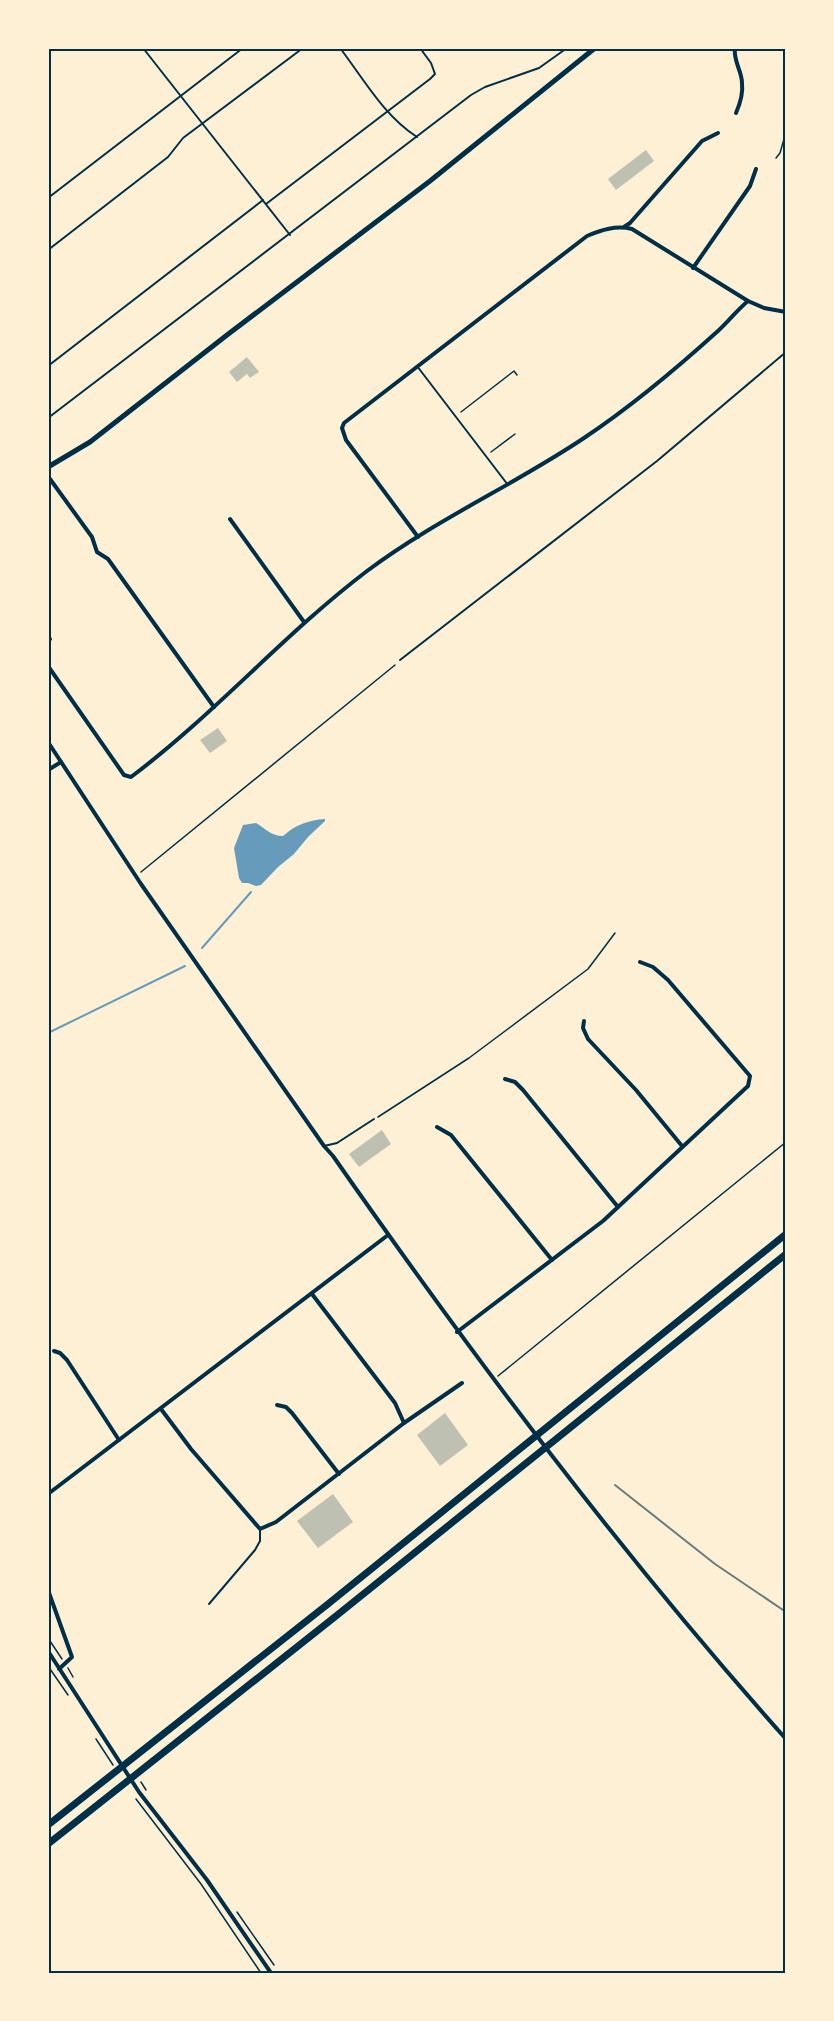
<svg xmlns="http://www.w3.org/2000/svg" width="834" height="2021" viewBox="0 0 834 2021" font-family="Lato,sans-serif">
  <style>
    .water { fill: #669bbc }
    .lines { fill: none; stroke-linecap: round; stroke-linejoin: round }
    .stream { stroke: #669bbc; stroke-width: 2 }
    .building { fill: #bec0b2 }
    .path { stroke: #003049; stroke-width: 1.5 }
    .service { stroke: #003049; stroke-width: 2 }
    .minor { stroke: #003049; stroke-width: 4 }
    .secondary { stroke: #003049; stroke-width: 5 }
    .motorway { stroke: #003049; stroke-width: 7 }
    .rail { stroke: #657d81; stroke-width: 2 }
    .neatline { fill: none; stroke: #003049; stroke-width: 2 }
  </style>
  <rect width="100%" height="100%" fill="#fdf0d5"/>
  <path class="water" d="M 325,819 L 325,821 L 308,837 L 294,854 L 278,867 L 261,885 L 256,886 L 248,883 L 242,883 L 239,878 L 234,848 L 243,825 L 256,823 C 266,829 271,836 283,836 C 295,825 309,820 325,819 Z"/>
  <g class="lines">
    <g class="stream">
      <path d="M 202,948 L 251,892"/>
      <path d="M 48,1033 L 185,966"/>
    </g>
  </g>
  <g class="building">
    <path d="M 646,150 L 654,161 L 616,190 L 608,179 Z"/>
    <path d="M 247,357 L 259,372 L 250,378 L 247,374 L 237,382 L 229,372 Z"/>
    <path d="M 218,728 L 227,741 L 210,753 L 200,740 Z"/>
    <path d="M 382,1130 L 391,1144 L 359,1167 L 349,1154 Z"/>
    <path d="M 445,1413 L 468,1445 L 440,1466 L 417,1435 Z"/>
    <path d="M 333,1494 L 353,1522 L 318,1548 L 297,1521 Z"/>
  </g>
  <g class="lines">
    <g class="path">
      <path d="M 776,158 L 780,153 L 786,132"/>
      <path d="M 461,412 L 514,371 L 517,375"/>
      <path d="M 491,452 L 515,434"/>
      <path d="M 141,872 L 395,665"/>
      <path d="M 378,1117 L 469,1058 L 588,969 L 615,933"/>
      <path d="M 498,1376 L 786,1142"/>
      <path d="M 48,1638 L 62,1659"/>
      <path d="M 48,1666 L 68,1695"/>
      <path d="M 68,1668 L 73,1677"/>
      <path d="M 96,1739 L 113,1765"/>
      <path d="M 141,1782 L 146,1790"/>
      <path d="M 136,1799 L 201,1884 L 261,1973"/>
      <path d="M 237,1912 L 274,1965"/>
    </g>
    <g class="service">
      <path d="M 143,48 L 290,235"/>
      <path d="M 340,48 C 363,78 384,116 417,137"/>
      <path d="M 48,198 L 243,48"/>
      <path d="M 266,204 L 430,79 L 435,74 L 431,63 L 420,48"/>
      <path d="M 48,250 L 168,157 L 183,138 L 303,48"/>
      <path d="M 48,366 L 263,200"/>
      <path d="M 417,366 L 508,485"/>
      <path d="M 48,418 L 471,95 L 485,87 L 539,68 L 567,48"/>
      <path d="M 400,660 L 657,461 L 786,352"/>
      <path d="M 324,1146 L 337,1143 L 374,1119"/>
      <path d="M 209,1604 L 255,1550 L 260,1541 L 260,1529"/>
    </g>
    <g class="minor">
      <path d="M 735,48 C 733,61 742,71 742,83 C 743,92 740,104 736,113"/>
      <path d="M 624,227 L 630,223 L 702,141 L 718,133"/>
      <path d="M 693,268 L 750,186 L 756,169"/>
      <path d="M 50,479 L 92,537 L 97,552 L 108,559 L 214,707"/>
      <path d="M 230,519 L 304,622"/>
      <path d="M 418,537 L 346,440 L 342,428 L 344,423 L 587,236 C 601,230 616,225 632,229 L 748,301 L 764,308 L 786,312"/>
      <path d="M 48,636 L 50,639 L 48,641"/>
      <path d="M 48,666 L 124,775 L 131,777 C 215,714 284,634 367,571 C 435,520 514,485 584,438 C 632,406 676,369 719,330 C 729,321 737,310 748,301"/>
      <path d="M 48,742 L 141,884 L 324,1146 L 333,1156 C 474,1358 622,1555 786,1739"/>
      <path d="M 48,770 L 61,762"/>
      <path d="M 584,1021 L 583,1028 L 588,1039 L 636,1090 L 682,1146"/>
      <path d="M 505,1079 L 515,1082 L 523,1090 L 618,1207"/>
      <path d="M 437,1127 L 451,1135 L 552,1260"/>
      <path d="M 312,1294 L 395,1403 L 404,1423"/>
      <path d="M 457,1332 L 603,1221 L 748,1086 L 750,1076 L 668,980 L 653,967 L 640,962"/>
      <path d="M 54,1351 L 60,1353 L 67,1360 L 119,1440"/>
      <path d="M 277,1405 L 286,1407 L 292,1413 L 339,1474"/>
      <path d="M 161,1409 L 191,1449 L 260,1529 L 276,1522 L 404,1423 L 462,1383"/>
      <path d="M 48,1494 L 388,1235"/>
      <path d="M 48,1590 L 72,1657 L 59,1669"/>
      <path d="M 48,1651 L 139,1792 L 207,1880 L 271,1973"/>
    </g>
    <path class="secondary" d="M 48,467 L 90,442 L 227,335 L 430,181 L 595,48"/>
    <g class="motorway">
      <path d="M 48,1825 L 328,1604 L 786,1234"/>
      <path d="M 48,1844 L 336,1616 L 786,1254"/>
    </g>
    <path class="rail" d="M 615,1485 L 715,1564 L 786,1612"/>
  </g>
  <rect width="834" height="2021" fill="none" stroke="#fdf0d5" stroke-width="99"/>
  <rect x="50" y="50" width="734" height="1922" class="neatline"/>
</svg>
